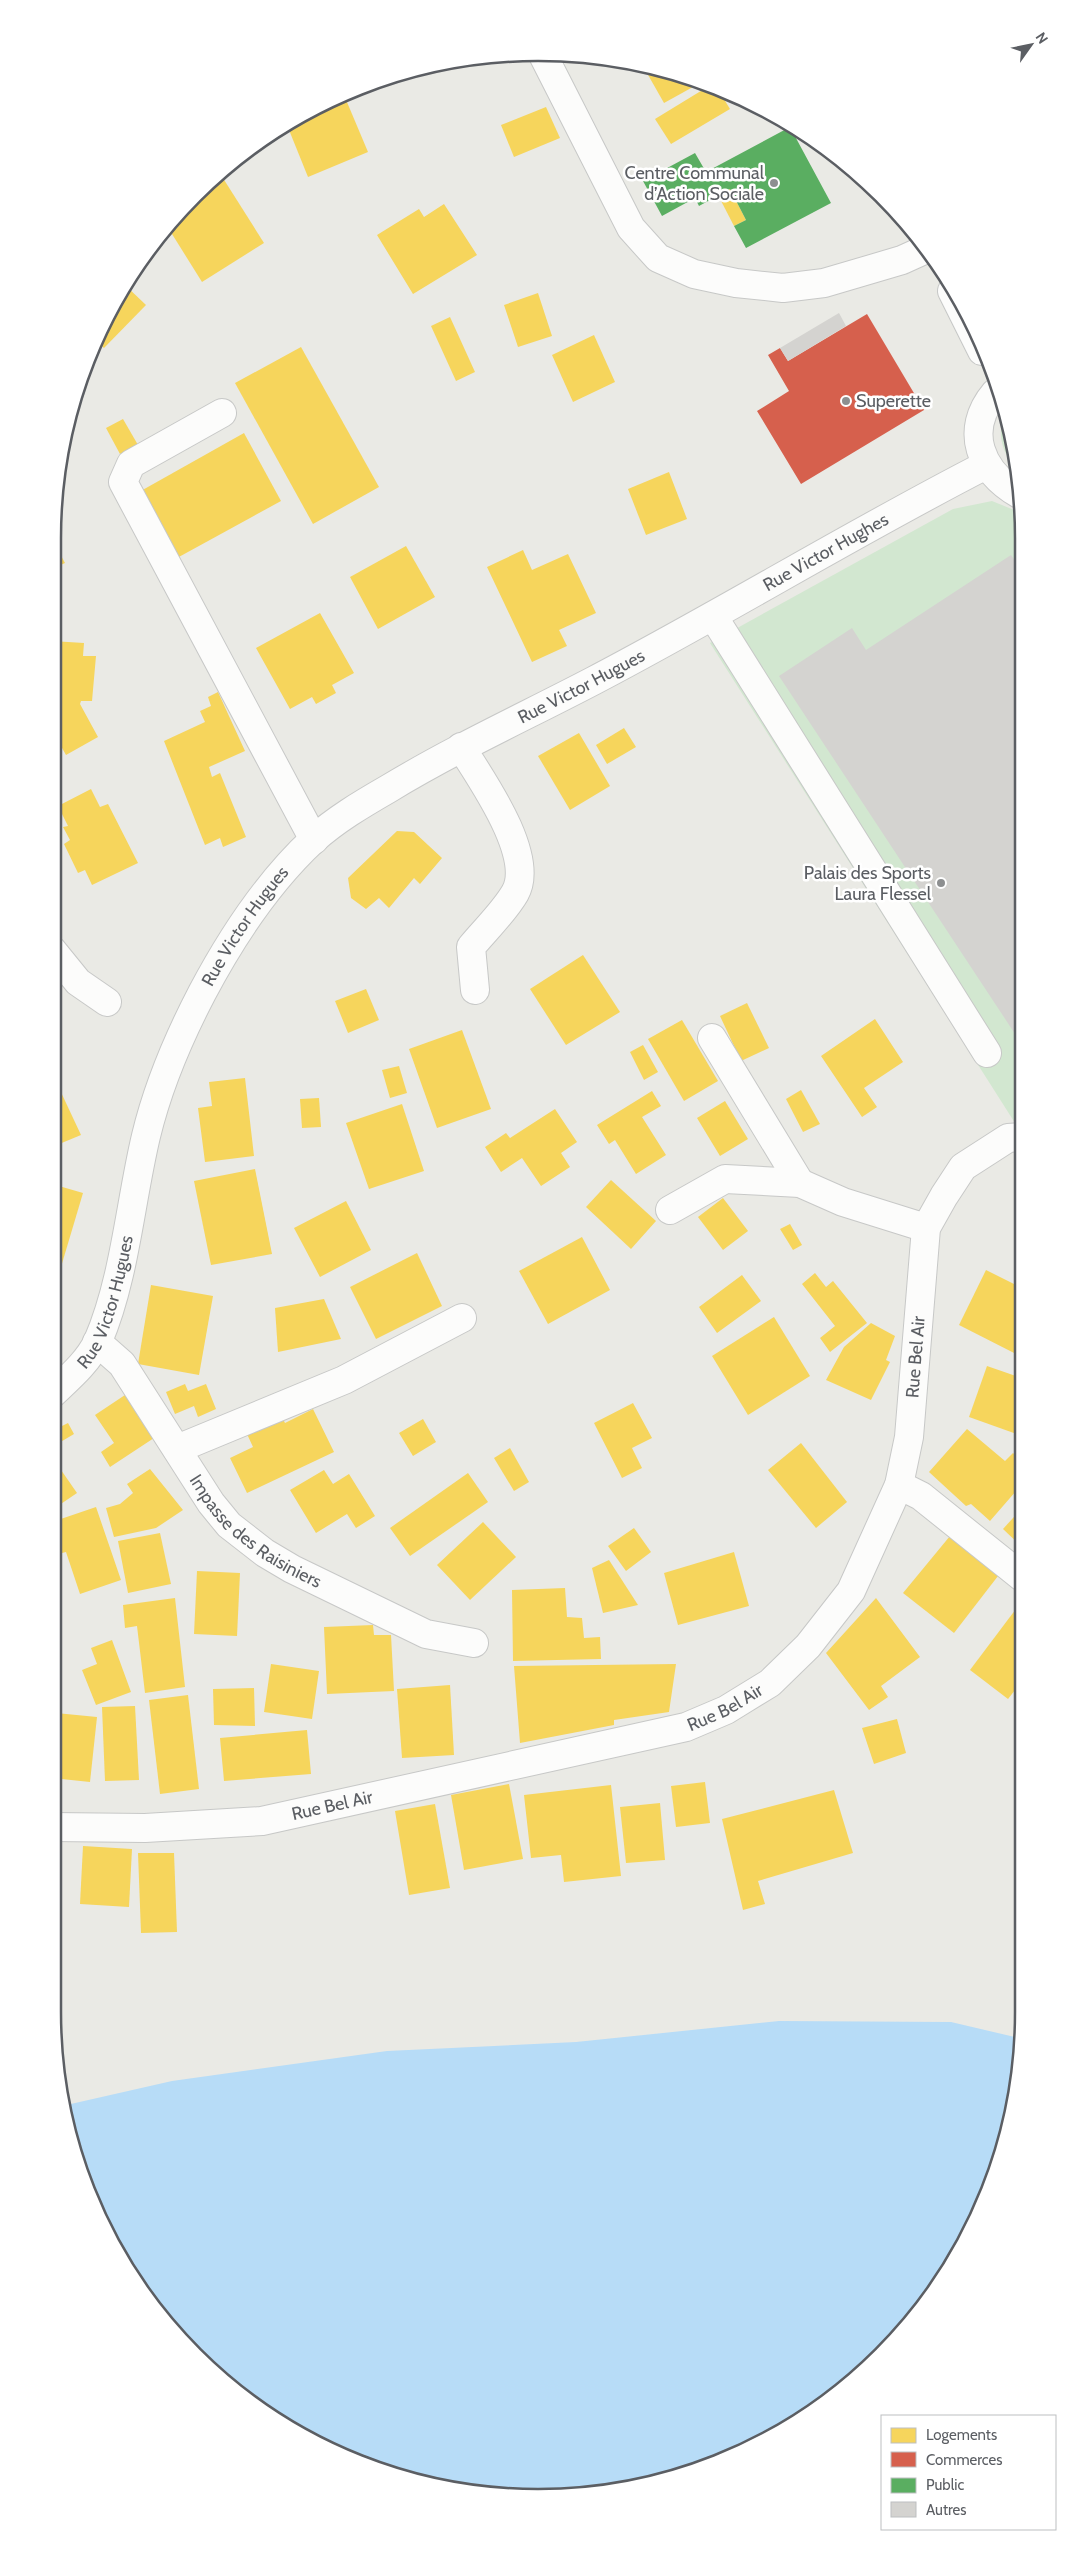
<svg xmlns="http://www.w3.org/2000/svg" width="1076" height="2550" viewBox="0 0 1076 2550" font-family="Cabin,sans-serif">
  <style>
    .green { fill: #d2e7d0 }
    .water { fill: #b7dcf7 }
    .homes { fill: #f6d55c }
    .shops { fill: #d6604d }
    .public { fill: #5aae61 }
    .building { fill: #d4d3d0 }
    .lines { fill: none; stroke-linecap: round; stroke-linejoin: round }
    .minor-casing { stroke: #c7c8c7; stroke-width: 30 }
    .minor { stroke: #fcfcfb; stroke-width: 28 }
    .poi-dot { fill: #8d8f90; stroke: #fff; stroke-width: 2 }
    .labels { text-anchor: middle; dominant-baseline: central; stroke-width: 5; stroke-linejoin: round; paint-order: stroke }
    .poi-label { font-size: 18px; fill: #5b5e63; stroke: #fff; text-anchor: end }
    .street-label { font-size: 18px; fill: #5b5e63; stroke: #fff }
    .rim { fill: none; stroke: #5b5e63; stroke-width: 2.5 }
  </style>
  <rect width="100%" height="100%" fill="#eaeae5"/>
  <g class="green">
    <path d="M 1003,420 L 1017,468 C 1004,458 997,435 1003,420 Z"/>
    <path d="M 992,501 L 1019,512 L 1021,1124 L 1015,1123 L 710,643 L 953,509 Z"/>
  </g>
  <path class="water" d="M 779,2021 L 951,2022 L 1019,2038 L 998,2168 L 959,2254 L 923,2308 L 858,2377 L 781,2432 L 724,2461 L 632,2488 L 474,2493 L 382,2472 L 296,2433 L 242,2397 L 173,2332 L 117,2254 L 78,2168 L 62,2106 L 172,2081 L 387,2051 L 576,2042 Z"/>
  <g class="homes">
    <path d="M 643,66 L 694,78 L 702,82 L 664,103 Z"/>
    <path d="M 709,86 L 719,91 L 730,109 L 671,144 L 655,119 Z"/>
    <path d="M 344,95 L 368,152 L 308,177 L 287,125 L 323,103 Z"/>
    <path d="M 546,107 L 560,138 L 514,157 L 501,125 Z"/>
    <path d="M 221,175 L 264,243 L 202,282 L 167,226 Z"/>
    <path d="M 730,189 L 746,220 L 734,226 L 718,195 Z"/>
    <path d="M 444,204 L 477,255 L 413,294 L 377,235 L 419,209 L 424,217 Z"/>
    <path d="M 125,285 L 146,305 L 104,348 L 97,342 L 117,296 Z"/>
    <path d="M 538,293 L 552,336 L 518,347 L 504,305 Z"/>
    <path d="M 450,317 L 475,372 L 456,381 L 431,326 Z"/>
    <path d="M 594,335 L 615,382 L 573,402 L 552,355 Z"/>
    <path d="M 301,347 L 379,487 L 313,524 L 235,383 Z"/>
    <path d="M 123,419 L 138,445 L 120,454 L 106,428 Z"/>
    <path d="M 244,433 L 281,501 L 177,558 L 139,492 Z"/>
    <path d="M 669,472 L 687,519 L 646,535 L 628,489 Z"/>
    <path d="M 52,539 L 65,563 L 52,569 Z"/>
    <path d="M 406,546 L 435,597 L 378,629 L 350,577 Z"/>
    <path d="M 523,550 L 532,570 L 568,554 L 596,613 L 559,630 L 567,646 L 532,662 L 487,567 Z"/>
    <path d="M 320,613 L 354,673 L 332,685 L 336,693 L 316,704 L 312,697 L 290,709 L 256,648 Z"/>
    <path d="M 52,641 L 84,643 L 83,656 L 96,656 L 92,701 L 81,701 L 80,704 L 98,737 L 66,755 L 52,730 Z"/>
    <path d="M 218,692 L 245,751 L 209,767 L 212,777 L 220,773 L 246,837 L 223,847 L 220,838 L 205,845 L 164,741 L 205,722 L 200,711 L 211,706 L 208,697 Z"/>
    <path d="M 624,728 L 636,747 L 607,764 L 596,745 Z"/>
    <path d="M 579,733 L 610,786 L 570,810 L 538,756 Z"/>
    <path d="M 91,789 L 100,807 L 108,804 L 138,863 L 92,885 L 85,870 L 78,873 L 64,844 L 70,840 L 63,827 L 68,826 L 58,806 Z"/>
    <path d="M 397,831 L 414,832 L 442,858 L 420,884 L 414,878 L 389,908 L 379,898 L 366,909 L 351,898 L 348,878 Z"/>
    <path d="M 583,955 L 620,1012 L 566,1045 L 530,989 Z"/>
    <path d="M 366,989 L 379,1020 L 348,1033 L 335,1001 Z"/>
    <path d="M 747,1003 L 769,1048 L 741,1061 L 720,1016 Z"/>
    <path d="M 875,1019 L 903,1062 L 864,1088 L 877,1107 L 862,1117 L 821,1056 Z"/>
    <path d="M 682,1020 L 718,1081 L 684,1101 L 648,1039 Z"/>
    <path d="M 462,1030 L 491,1109 L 437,1128 L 409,1049 Z"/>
    <path d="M 643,1045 L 658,1072 L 644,1080 L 630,1052 Z"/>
    <path d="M 399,1066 L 407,1093 L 390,1098 L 382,1070 Z"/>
    <path d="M 52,1073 L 81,1135 L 52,1147 Z"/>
    <path d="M 245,1078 L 254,1156 L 205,1162 L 198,1108 L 212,1106 L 209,1082 Z"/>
    <path d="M 801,1090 L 820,1124 L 803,1132 L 786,1099 Z"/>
    <path d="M 652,1091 L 661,1106 L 642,1117 L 666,1155 L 636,1174 L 615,1140 L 609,1144 L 597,1125 Z"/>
    <path d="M 319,1098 L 321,1127 L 302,1128 L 300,1099 Z"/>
    <path d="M 725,1101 L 748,1139 L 720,1156 L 697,1118 Z"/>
    <path d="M 402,1104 L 424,1171 L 369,1189 L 346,1123 Z"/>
    <path d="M 555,1109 L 577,1142 L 561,1153 L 570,1167 L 541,1186 L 522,1158 L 501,1172 L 485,1147 L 506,1133 L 510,1138 Z"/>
    <path d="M 255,1169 L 272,1254 L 211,1265 L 194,1181 Z"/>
    <path d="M 611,1180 L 656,1221 L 631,1249 L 586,1207 Z"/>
    <path d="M 52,1184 L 83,1193 L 58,1277 L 52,1275 Z"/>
    <path d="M 723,1198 L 748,1231 L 723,1250 L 698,1217 Z"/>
    <path d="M 346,1201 L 371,1250 L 320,1277 L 294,1228 Z"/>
    <path d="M 790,1224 L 802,1245 L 793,1250 L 780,1229 Z"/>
    <path d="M 582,1237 L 610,1290 L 548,1324 L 519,1271 Z"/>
    <path d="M 417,1253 L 442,1306 L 376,1339 L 350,1287 Z"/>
    <path d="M 986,1270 L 1022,1288 L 1022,1357 L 959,1325 Z"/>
    <path d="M 815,1273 L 826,1287 L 833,1281 L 867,1323 L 830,1352 L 820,1338 L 835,1326 L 802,1284 Z"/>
    <path d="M 742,1275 L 761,1301 L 717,1333 L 699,1307 Z"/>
    <path d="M 151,1285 L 213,1296 L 199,1375 L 138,1364 Z"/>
    <path d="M 324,1299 L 341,1339 L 278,1352 L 275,1308 Z"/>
    <path d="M 774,1317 L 810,1376 L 748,1415 L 712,1356 Z"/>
    <path d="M 871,1323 L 895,1336 L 886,1360 L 890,1362 L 871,1400 L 826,1380 L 844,1347 Z"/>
    <path d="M 987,1366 L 1022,1378 L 1022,1436 L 969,1417 Z"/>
    <path d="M 185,1384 L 188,1391 L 206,1384 L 216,1409 L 198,1417 L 194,1406 L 175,1414 L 166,1392 Z"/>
    <path d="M 125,1395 L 154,1438 L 110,1467 L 101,1452 L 114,1443 L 95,1415 Z"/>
    <path d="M 633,1403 L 652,1438 L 632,1448 L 642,1468 L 622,1478 L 594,1423 Z"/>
    <path d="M 313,1409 L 334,1452 L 247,1493 L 230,1458 L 253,1447 L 247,1434 L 282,1417 L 285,1423 Z"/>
    <path d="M 423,1419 L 436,1442 L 413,1456 L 399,1433 Z"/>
    <path d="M 68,1423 L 74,1434 L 52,1447 L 52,1431 Z"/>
    <path d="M 967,1429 L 1005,1461 L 1013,1453 L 1022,1461 L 1022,1484 L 990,1521 L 971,1504 L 966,1506 L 929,1472 Z"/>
    <path d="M 801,1443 L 847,1502 L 816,1528 L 768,1470 Z"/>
    <path d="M 510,1448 L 529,1482 L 514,1491 L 494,1458 Z"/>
    <path d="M 52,1457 L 77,1493 L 52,1510 Z"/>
    <path d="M 150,1469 L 183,1510 L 156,1528 L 114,1537 L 106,1508 L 120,1504 L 133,1493 L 127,1484 Z"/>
    <path d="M 324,1470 L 333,1484 L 349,1474 L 375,1516 L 356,1528 L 347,1514 L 316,1533 L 290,1490 Z"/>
    <path d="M 468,1473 L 488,1502 L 410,1556 L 390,1528 Z"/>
    <path d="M 96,1507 L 121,1580 L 80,1594 L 66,1552 L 58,1554 L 52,1535 L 52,1522 Z"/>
    <path d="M 1022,1508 L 1022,1547 L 1003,1529 Z"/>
    <path d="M 483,1522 L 516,1557 L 470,1600 L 437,1565 Z"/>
    <path d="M 634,1528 L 651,1552 L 626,1571 L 608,1546 Z"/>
    <path d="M 160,1533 L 171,1584 L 128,1593 L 118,1541 Z"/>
    <path d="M 950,1536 L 998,1576 L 954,1633 L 903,1593 Z"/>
    <path d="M 734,1552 L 749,1606 L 678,1625 L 664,1573 Z"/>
    <path d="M 609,1560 L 638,1605 L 603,1613 L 592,1568 Z"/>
    <path d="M 197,1571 L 240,1573 L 237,1636 L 194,1634 Z"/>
    <path d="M 565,1588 L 567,1617 L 582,1618 L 584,1638 L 600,1637 L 601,1659 L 513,1661 L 512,1590 Z"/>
    <path d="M 175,1598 L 185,1687 L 145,1693 L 137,1626 L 125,1628 L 123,1605 Z"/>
    <path d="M 876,1598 L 920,1657 L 881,1686 L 888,1697 L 869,1710 L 826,1653 Z"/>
    <path d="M 1022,1601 L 1023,1680 L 1008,1699 L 970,1670 Z"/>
    <path d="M 52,1625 L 59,1625 L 56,1684 L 52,1683 Z"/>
    <path d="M 373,1625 L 374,1635 L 391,1635 L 394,1691 L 327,1694 L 324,1627 Z"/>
    <path d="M 112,1640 L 131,1692 L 96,1705 L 82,1670 L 97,1664 L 91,1648 Z"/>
    <path d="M 271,1664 L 319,1671 L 312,1719 L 264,1712 Z"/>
    <path d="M 676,1664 L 669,1712 L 614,1720 L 614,1725 L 520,1743 L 514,1666 Z"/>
    <path d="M 450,1685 L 454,1755 L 402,1758 L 397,1689 Z"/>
    <path d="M 254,1688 L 255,1726 L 214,1725 L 213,1689 Z"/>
    <path d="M 188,1695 L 199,1789 L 160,1794 L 149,1700 Z"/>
    <path d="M 135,1706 L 139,1780 L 105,1781 L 102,1707 Z"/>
    <path d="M 56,1713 L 97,1717 L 90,1782 L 52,1778 Z"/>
    <path d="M 897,1719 L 906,1753 L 874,1764 L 862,1728 Z"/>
    <path d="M 307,1730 L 311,1774 L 224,1781 L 220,1738 Z"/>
    <path d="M 705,1782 L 710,1823 L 676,1827 L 671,1786 Z"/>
    <path d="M 509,1784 L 523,1859 L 464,1870 L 451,1795 Z"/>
    <path d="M 611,1785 L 621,1876 L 564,1882 L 561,1855 L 531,1858 L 524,1795 Z"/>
    <path d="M 834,1790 L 853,1853 L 758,1881 L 765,1904 L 743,1910 L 722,1819 Z"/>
    <path d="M 660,1803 L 665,1860 L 626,1863 L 620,1807 Z"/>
    <path d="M 435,1804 L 450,1888 L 409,1895 L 395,1811 Z"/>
    <path d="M 83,1846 L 132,1849 L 129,1907 L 80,1904 Z"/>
    <path d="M 138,1853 L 174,1853 L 177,1932 L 141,1933 Z"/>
  </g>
  <path class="shops" d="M 867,314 L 924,410 L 801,484 L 757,411 L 789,391 L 768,355 L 780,348 L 788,361 Z"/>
  <path class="public" d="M 790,127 L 831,203 L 746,248 L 734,226 L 746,220 L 730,189 L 699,206 L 695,198 L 662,216 L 643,181 L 695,153 L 706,172 Z"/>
  <g class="building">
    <path d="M 839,313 L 846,326 L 788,361 L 780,348 Z"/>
    <path d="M 1011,555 L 1020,568 L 1021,1043 L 779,676 L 852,628 L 866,650 Z"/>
  </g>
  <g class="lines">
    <defs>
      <g id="minor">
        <path d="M 543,55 L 631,228 L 658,258 L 694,274 L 736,283 L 783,288 L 824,283 L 902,260 L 924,250"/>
        <path d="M 952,291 L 982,351"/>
        <path d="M 995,393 C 963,431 981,472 1019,494"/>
        <path d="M 222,413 L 131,464 L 123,482 L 314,840"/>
        <path d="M 713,616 L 987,1053"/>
        <path d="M 461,747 C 481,779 536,856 515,893 C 504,912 485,930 471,947 L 475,990"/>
        <path d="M 52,950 L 78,982 L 107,1002"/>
        <path d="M 712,1038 L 800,1183"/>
        <path d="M 670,1210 L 725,1179 L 800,1183 L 843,1202 L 926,1228"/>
        <path id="s1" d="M 97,1342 L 122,1364 L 211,1503 L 229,1525 L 265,1553 L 292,1569 L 426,1634 L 474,1643"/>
        <path id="s2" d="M 52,1394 C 69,1378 88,1362 98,1341 C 125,1278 130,1203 146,1136 C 158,1086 178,1039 202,993 C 231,938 267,883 313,840 C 335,820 362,804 388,789 C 454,749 524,717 593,681 C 725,612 853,533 986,465"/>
        <path d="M 177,1449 L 344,1380 L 462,1318"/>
        <path d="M 899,1485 L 921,1496 L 1022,1577"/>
        <path id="s3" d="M 52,1827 L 145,1828 L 262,1821 L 686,1727 L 726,1710 L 770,1683 L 808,1646 L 851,1591 L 899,1485 L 909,1437 L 926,1228 L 944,1196 L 963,1167 L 1008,1138 L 1021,1137"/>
      </g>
    </defs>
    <use href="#minor" class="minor-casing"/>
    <use href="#minor" class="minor"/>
  </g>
  <g class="poi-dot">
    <circle cx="774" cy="183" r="5"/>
    <circle cx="846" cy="401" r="5"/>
    <circle cx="941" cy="883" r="5"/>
  </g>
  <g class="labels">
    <g class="poi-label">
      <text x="764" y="173">Centre Communal<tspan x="764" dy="21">d’Action Sociale</tspan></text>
      <text x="856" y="401" text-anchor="start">Superette</text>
      <text x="931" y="873">Palais des Sports<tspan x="931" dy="21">Laura Flessel</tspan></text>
    </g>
    <g class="street-label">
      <text stroke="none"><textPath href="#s2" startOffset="1214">Rue Victor Hughes</textPath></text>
      <text stroke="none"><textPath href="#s2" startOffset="935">Rue Victor Hugues</textPath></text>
      <text stroke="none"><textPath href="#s2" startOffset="515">Rue Victor Hugues</textPath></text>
      <text stroke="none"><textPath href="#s2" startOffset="110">Rue Victor Hugues</textPath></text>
      <text stroke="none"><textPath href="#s3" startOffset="1108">Rue Bel Air</textPath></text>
      <text stroke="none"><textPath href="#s1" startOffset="251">Impasse des Raisiniers</textPath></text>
      <text stroke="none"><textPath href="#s3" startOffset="688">Rue Bel Air</textPath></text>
      <text stroke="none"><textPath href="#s3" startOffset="282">Rue Bel Air</textPath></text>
    </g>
  </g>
  <path d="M0 0H1076V2550H0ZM538 61H538A477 477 0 0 1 1015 538V2012A477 477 0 0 1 538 2489H538A477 477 0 0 1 61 2012V538A477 477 0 0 1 538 61Z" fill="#fff" fill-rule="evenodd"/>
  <path class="rim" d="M538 61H538A477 477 0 0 1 1015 538V2012A477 477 0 0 1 538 2489H538A477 477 0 0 1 61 2012V538A477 477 0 0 1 538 61Z"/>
  <rect x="881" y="2415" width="175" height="115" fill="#ffffff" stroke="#bdbfc1"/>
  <rect x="891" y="2428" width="25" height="15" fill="#f6d55c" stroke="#bdbfc1"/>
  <text x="926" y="2440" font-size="15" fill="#5b5e63">Logements</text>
  <rect x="891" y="2452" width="25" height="15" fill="#d6604d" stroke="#bdbfc1"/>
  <text x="926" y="2465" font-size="15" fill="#5b5e63">Commerces</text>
  <rect x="891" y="2478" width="25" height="15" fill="#5aae61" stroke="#bdbfc1"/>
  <text x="926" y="2490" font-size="15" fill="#5b5e63">Public</text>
  <rect x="891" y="2502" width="25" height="15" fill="#d4d3d0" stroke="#bdbfc1"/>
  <text x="926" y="2515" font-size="15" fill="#5b5e63">Autres</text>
  <g transform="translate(1031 45) rotate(57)" stroke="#ffffff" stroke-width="4" paint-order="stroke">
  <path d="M0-4L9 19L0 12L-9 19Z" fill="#5b5e63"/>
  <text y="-8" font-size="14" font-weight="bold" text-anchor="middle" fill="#5b5e63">N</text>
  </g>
</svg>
